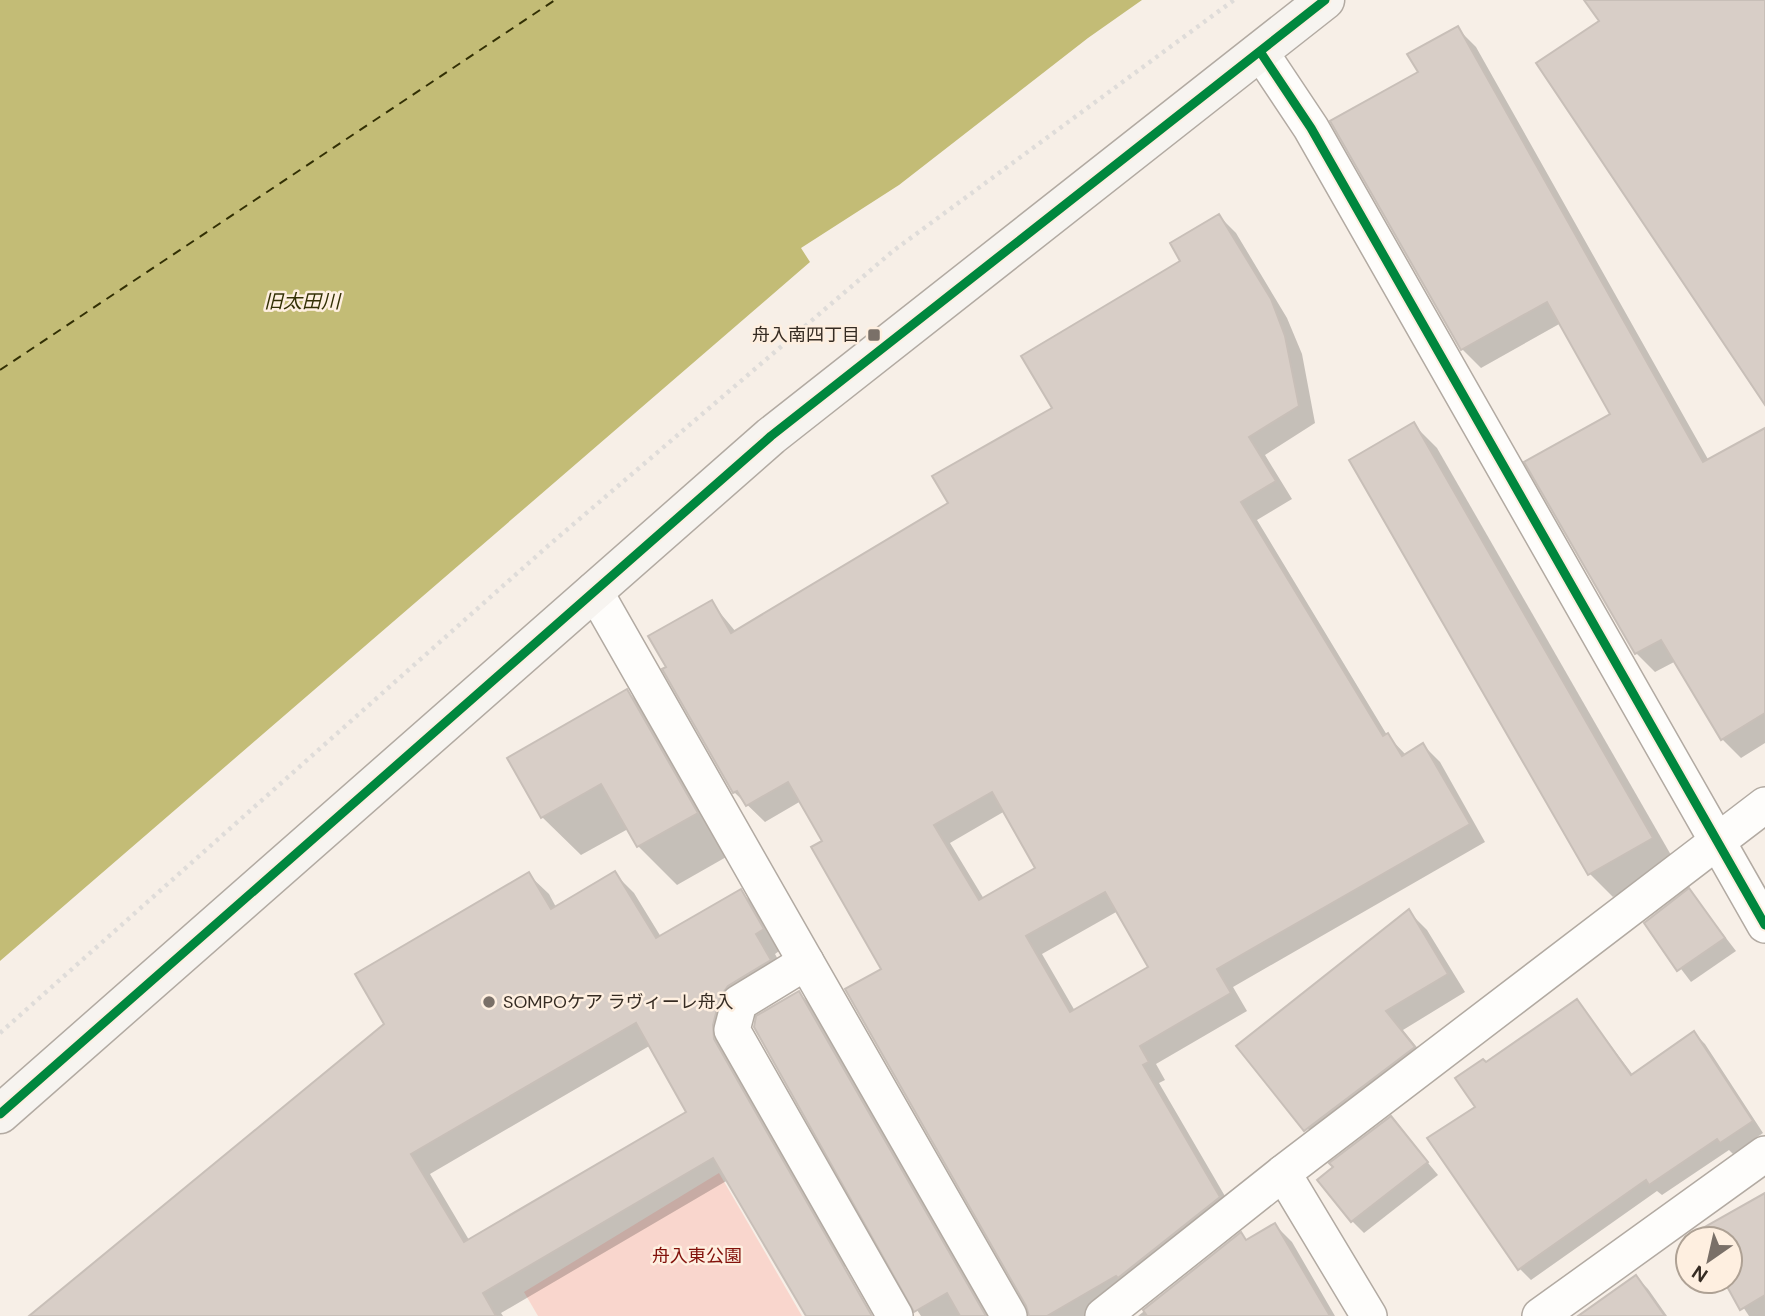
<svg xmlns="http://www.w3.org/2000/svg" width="1765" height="1316" viewBox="0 0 1765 1316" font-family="'DM Sans','Noto Sans JP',sans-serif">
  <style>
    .green { fill: #f9d6cd }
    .water { fill: #c3bc76 }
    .shadow { fill: #0003; fill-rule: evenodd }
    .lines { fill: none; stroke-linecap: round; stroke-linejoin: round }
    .ferry { stroke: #333005; stroke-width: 2; stroke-dasharray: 9 7; stroke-linecap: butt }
    .building { fill: #d8cec7; stroke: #c8bfb8; stroke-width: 2; fill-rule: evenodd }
    .street-casing { stroke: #b2aaa2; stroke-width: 38 }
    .secondary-casing { stroke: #b2aaa2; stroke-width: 41 }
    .path { stroke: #dfdcd9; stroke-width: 4.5; stroke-dasharray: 3.5 5; stroke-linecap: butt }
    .street { stroke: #fefdfb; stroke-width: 35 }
    .secondary { stroke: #f7f4f0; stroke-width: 38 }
    .cycleway-casing { stroke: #feefe0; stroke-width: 13 }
    .cycleway { stroke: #00873e; stroke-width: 9 }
    .poi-dot { fill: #7a7068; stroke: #feefe0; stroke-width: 2.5 }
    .labels { text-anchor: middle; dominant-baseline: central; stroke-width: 5; stroke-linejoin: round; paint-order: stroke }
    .poi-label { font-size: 18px; fill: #362c23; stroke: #feefe0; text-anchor: end }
    .park-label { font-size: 18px; fill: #82110a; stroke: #feefe0 }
    .water-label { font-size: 19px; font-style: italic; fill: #333005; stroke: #feefe0 }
  </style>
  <rect width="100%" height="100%" fill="#f7efe7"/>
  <path class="green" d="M 719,1173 L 802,1316 L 538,1316 L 524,1292 Z"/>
  <path class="water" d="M 0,0 L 1142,0 L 1088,38 L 899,185 L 801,248 L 810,262 L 0,961 Z"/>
  <g class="shadow">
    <path d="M 1457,28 L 1476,47 L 1709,461 L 1765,430 L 1765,743 L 1741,758 L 1722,739 L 1676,661 L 1655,672 L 1636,653 L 1527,462 L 1612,415 L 1561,323 L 1481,368 L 1462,349 L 1333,122 L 1420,73 Z"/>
    <path d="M 1219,216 L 1236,233 L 1287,318 L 1302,354 L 1315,423 L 1265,455 L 1292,499 L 1257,520 L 1387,735 L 1406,755 L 1423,745 L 1440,762 L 1485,842 L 1233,987 L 1247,1011 L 1156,1064 L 1165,1080 L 1159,1083 L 1236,1215 L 1109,1316 L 1031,1316 L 883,969 L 824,842 L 801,801 L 765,822 L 734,792 L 711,602 L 736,632 L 950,504 L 1054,409 ZM 1005,811 L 1038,868 L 984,899 L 950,843 ZM 1118,911 L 1151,967 L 1075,1011 L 1042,954 Z"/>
    <path d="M 1414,425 L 1437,448 L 1675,862 L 1613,897 L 1590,874 Z"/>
    <path d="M 627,691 L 666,730 L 735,852 L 677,885 L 638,846 L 628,829 L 581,855 L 542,817 Z"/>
    <path d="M 614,873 L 634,893 L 661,937 L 741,892 L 761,911 L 782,949 L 775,954 L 789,980 L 739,1017 L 849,1264 L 839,1270 L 865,1316 L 808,1316 L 728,1180 L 501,1313 L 503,1316 L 34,1316 L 386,1024 L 529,875 L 549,894 L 556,907 ZM 651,1045 L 688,1112 L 469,1240 L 430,1174 Z"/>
    <path d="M 1689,890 L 1736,951 L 1691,982 L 1646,923 Z"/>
    <path d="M 1409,912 L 1427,930 L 1465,992 L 1403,1030 L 1432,1066 L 1324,1148 L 1239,1046 Z"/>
    <path d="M 799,993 L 816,1010 L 992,1316 L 921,1316 L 915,1307 Z"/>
    <path d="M 1577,1001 L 1633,1075 L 1694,1033 L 1705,1044 L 1763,1133 L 1733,1154 L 1729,1150 L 1662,1195 L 1657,1191 L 1531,1280 L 1519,1268 L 1477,1108 L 1486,1064 Z"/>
    <path d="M 1391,1118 L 1438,1175 L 1364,1233 L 1352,1221 Z"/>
    <path d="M 1765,1195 L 1765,1316 L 1749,1316 L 1726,1281 L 1730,1281 L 1730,1239 L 1701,1239 Z"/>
    <path d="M 1275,1225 L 1292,1242 L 1335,1316 L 1138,1316 L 1241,1235 L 1248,1241 Z"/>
    <path d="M 1636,1277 L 1648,1289 L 1667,1316 L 1613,1316 Z"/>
  </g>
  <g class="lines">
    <path class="ferry" d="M 0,370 L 555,0"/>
  </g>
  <g class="building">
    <path d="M 1584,0 L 1765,0 L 1765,405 L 1536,63 L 1599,21 Z"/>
    <path d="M 1458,26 L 1703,462 L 1765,428 L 1765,713 L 1721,740 L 1661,640 L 1635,654 L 1524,462 L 1610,414 L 1547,302 L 1461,350 L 1330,121 L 1418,72 L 1407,54 Z"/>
    <path d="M 1219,214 L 1271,299 L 1285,336 L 1299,406 L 1249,437 L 1276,481 L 1241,502 L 1383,736 L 1388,733 L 1402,756 L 1423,743 L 1470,824 L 1217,969 L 1231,993 L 1140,1046 L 1149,1062 L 1143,1065 L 1220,1197 L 1118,1278 L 1116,1276 L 1047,1316 L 1029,1316 L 1026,1306 L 845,989 L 881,969 L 811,847 L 822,841 L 788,782 L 746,806 L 737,791 L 733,793 L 662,669 L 666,667 L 648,636 L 712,600 L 731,633 L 948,503 L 932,476 L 1052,408 L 1021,356 L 1180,261 L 1170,243 ZM 992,792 L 1035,868 L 979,900 L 934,825 ZM 1105,892 L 1148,967 L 1070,1012 L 1026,936 Z"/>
    <path d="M 1414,422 L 1653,838 L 1588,875 L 1349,460 Z"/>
    <path d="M 627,689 L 698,813 L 637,847 L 601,784 L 541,818 L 507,758 Z"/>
    <path d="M 615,871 L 656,938 L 741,889 L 764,929 L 756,934 L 771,960 L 728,986 L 720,997 L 713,1025 L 714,1039 L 872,1316 L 806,1316 L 713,1158 L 483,1293 L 496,1316 L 29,1316 L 384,1024 L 355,974 L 529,872 L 551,909 ZM 636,1023 L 686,1112 L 464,1242 L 411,1154 Z"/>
    <path d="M 1689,888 L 1725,938 L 1677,971 L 1644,923 Z"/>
    <path d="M 1409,909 L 1448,974 L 1386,1011 L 1415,1047 L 1304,1131 L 1236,1046 Z"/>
    <path d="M 799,991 L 986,1316 L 960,1316 L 947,1293 L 914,1312 L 754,1027 L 756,1016 Z"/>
    <path d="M 1577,999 L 1631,1075 L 1694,1031 L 1753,1121 L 1720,1143 L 1717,1139 L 1649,1185 L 1646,1180 L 1518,1270 L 1427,1138 L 1475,1107 L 1455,1078 L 1483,1059 L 1486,1062 Z"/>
    <path d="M 1391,1116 L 1428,1162 L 1351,1222 L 1317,1180 L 1333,1167 L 1329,1163 Z"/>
    <path d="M 1765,1193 L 1765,1295 L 1740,1310 L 1724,1281 L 1730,1281 L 1730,1239 L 1699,1239 L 1696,1232 Z"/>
    <path d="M 1275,1223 L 1330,1316 L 1147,1316 L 1143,1310 L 1241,1232 L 1246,1240 Z"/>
    <path d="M 1636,1275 L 1665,1316 L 1578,1316 Z"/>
  </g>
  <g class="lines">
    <defs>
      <g id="street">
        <path d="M 1261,53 L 1311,128 L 1765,925"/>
        <path d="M 594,590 L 806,962 L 739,1003 L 732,1030 L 895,1316"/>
        <path d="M 806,962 L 1009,1316"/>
        <path d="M 1283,1173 L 1369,1316"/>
        <path d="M 1103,1316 L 1283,1173 L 1765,805"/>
        <path d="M 1540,1316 L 1765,1154"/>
      </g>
      <path id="secondary" d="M 0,1114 L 771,436 L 1325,0"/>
    </defs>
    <use href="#street" class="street-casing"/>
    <use href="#secondary" class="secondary-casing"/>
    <path class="path" d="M 0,1033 L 549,545 L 893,251 L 1234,0"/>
    <use href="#street" class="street"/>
    <use href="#secondary" class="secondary"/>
    <defs>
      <g id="cycleway">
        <path d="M 1261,53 L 1311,128 L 1765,925"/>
        <path d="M 0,1114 L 771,436 L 1325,0"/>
      </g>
    </defs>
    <use href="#cycleway" class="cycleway-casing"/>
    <use href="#cycleway" class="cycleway"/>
  </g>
  <g class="poi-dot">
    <rect x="867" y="328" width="14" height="14" rx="3.5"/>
    <circle cx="489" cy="1002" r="7"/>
  </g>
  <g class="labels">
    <g class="poi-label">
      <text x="860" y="335">舟入南四丁目</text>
      <text x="503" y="1002" text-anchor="start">SOMPOケア ラヴィーレ舟入</text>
    </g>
    <g class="park-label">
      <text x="697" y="1256">舟入東公園</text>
    </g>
    <g class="water-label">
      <text x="302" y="301">旧太田川</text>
    </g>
  </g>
  <g transform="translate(1709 1260) rotate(214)"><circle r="33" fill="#feefe0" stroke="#aea194" stroke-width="2"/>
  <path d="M0-5L12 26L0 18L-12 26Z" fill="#7a7068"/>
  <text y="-10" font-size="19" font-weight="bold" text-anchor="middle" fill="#362c23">N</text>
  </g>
</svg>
